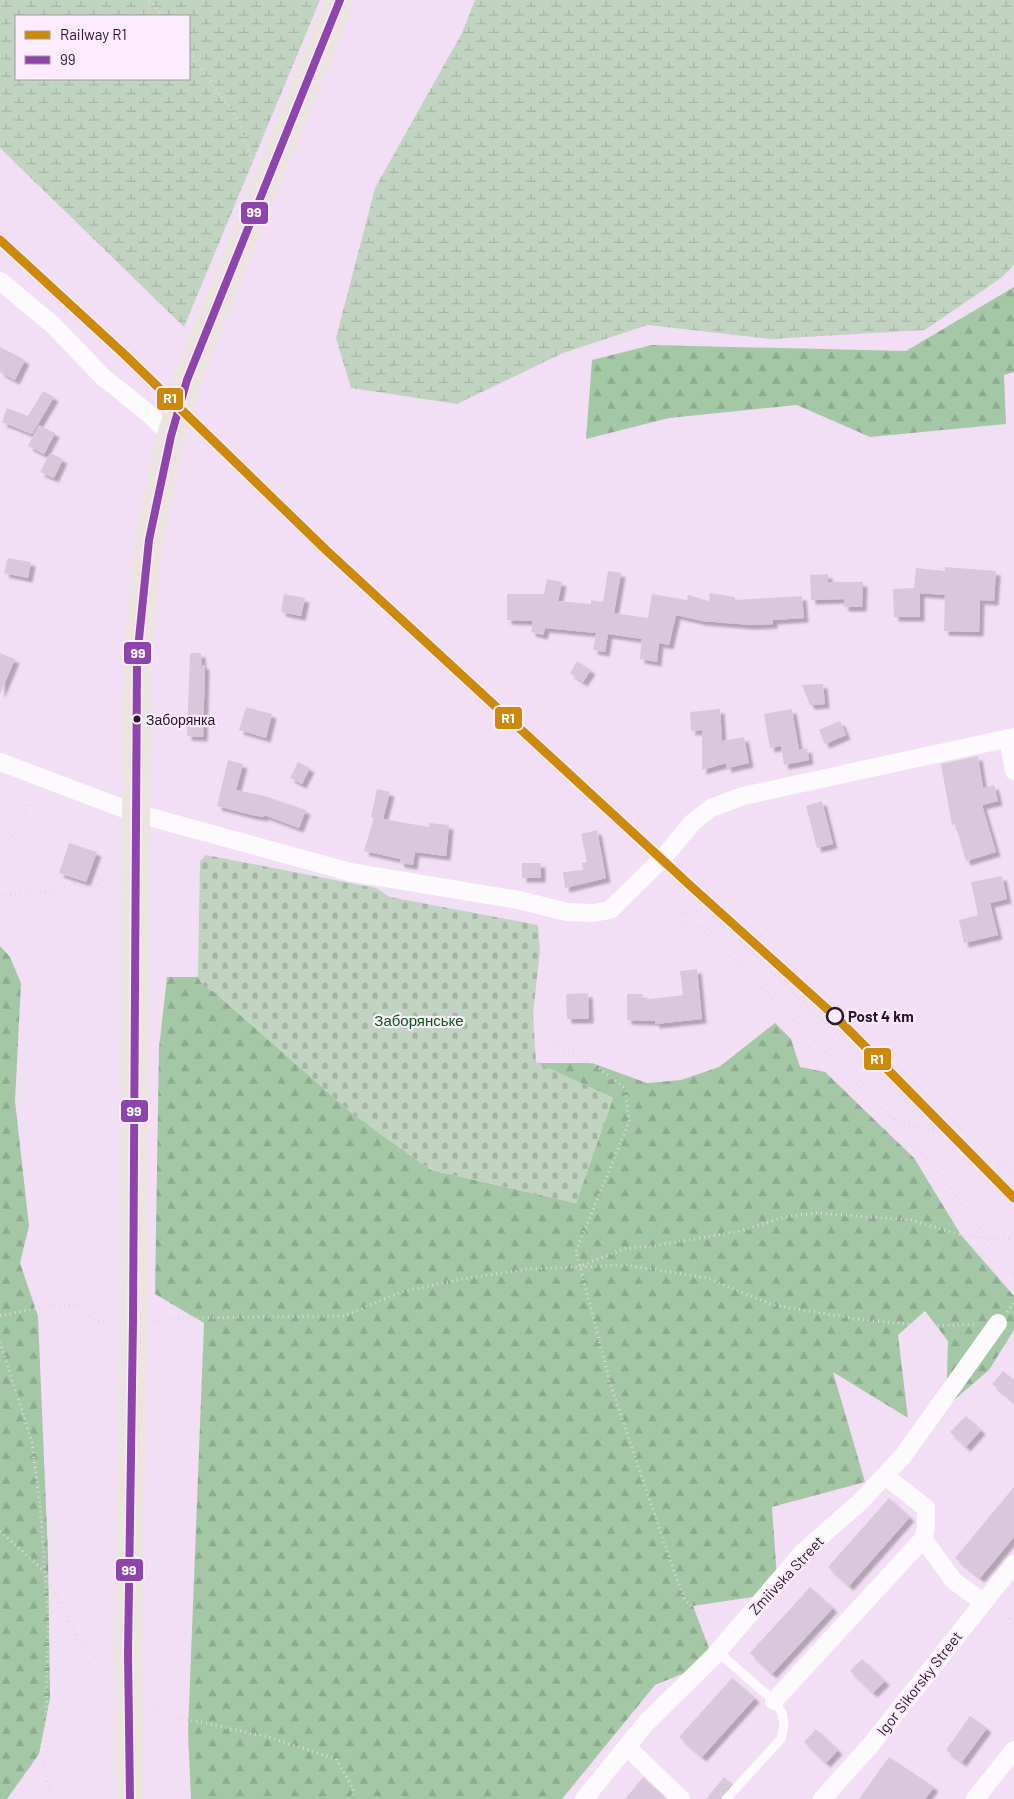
<svg xmlns="http://www.w3.org/2000/svg" width="1014" height="1799" viewBox="0 0 1014 1799" font-family="Barlow,sans-serif">
  <style>
    .forest { fill: url(#forest-firs) }
    .wetland { fill: url(#wetland-marsh); fill-rule: evenodd }
    .cemetery { fill: url(#cemetery-stones) }
    .building { fill: #d9c8db; filter: url(#shadow) }
    .lines { fill: none; stroke-linecap: round; stroke-linejoin: round }
    .path { stroke: #e0dae1; stroke-width: 3; stroke-dasharray: 1 4; stroke-linecap: butt }
    .lane { stroke: #fdfafe; stroke-width: 9 }
    .street { stroke: #fdfafe; stroke-width: 18 }
    .highway { stroke: #ebe4df; stroke-width: 28 }
    .bus-1-casing { stroke: #fdebfe; stroke-width: 11 }
    .bus-1 { stroke: #8e44ad; stroke-width: 8 }
    .rail-1-casing { stroke: #fdebfe; stroke-width: 12 }
    .rail-1 { stroke: #cd8908; stroke-width: 9 }
    .bus-dot { fill: #271728; stroke: #fdebfe; stroke-width: 2 }
    .stop-dot { fill: #fdebfe; stroke: #271728; stroke-width: 2.5 }
    .labels { text-anchor: middle; dominant-baseline: central; stroke-width: 4.5; stroke-linejoin: round; paint-order: stroke }
    .bus-label { font-size: 14px; fill: #271728; stroke: #fdebfe; text-anchor: start }
    .stop-label { font-size: 15px; font-weight: bold; fill: #271728; stroke: #fdebfe; text-anchor: start }
    .park-label { font-size: 15px; fill: #005f0f; stroke: #fdebfe }
    .street-label { font-size: 15px; fill: #271728; stroke: #fdebfe }
    .line-badge { stroke: #fdebfe; stroke-width: 2 }
    .badge-label { font-size: 14px; text-anchor: middle; font-weight: bold; fill: #fff }
  </style>
  <defs>
    <pattern id="forest-firs" width="22" height="20" patternUnits="userSpaceOnUse" patternTransform="scale(1.25)"><rect width="22" height="20" fill="#a4c8a5"/><path d="M5 1l3.5 6h-7zM16 11l3.5 6h-7z" fill="#8dab8e"/></pattern>
    <pattern id="wetland-marsh" width="20" height="14" patternUnits="userSpaceOnUse" patternTransform="scale(1.25)"><rect width="20" height="14" fill="#c1d3c1"/><path d="M1 5h8M5 5V1M11 12h8M15 12V8" fill="none" stroke="#a6b4a6"/></pattern>
    <pattern id="cemetery-stones" width="16" height="16" patternUnits="userSpaceOnUse" patternTransform="scale(1.25)"><rect width="16" height="16" fill="#c1d3c1"/><path d="M2 7V4a2 2 0 0 1 4 0v3zM10 15v-3a2 2 0 0 1 4 0v3z" fill="#a6b4a6"/></pattern>
    <filter id="shadow"><feDropShadow dx="4.5" dy="4.5" stdDeviation="1" flood-color="#0004"/></filter>
  </defs>
  <rect width="100%" height="100%" fill="#f3dff5"/>
  <g class="forest">
    <path d="M 1014,287 L 1014,372 L 1004,375 L 1006,424 L 870,437 L 797,405 L 669,418 L 586,439 L 592,360 L 652,345 L 906,351 Z"/>
    <path d="M 0,946 L 10,957 L 21,983 L 15,1101 L 29,1226 L 20,1263 L 38,1316 L 48,1554 L 50,1698 L 39,1754 L 7,1799 L 0,1799 Z"/>
    <path d="M 167,977 L 198,977 L 204,987 L 213,991 L 353,1114 L 431,1170 L 576,1203 L 613,1098 L 536,1063 L 592,1063 L 647,1083 L 681,1080 L 719,1067 L 775,1023 L 791,1039 L 800,1067 L 825,1072 L 914,1158 L 961,1235 L 1014,1296 L 1014,1330 L 989,1370 L 946,1407 L 948,1341 L 925,1311 L 898,1335 L 908,1418 L 833,1372 L 865,1482 L 772,1507 L 778,1593 L 693,1606 L 714,1661 L 655,1685 L 562,1799 L 191,1799 L 188,1732 L 204,1323 L 155,1294 L 159,1048 Z"/>
  </g>
  <g class="wetland">
    <path d="M 0,0 L 320,0 L 184,327 L 0,148 ZM 189,16 L 189,79 L 16,79 L 16,16 Z"/>
    <path d="M 475,0 L 1014,0 L 1014,265 L 1001,278 L 925,330 L 771,339 L 648,325 L 563,353 L 457,404 L 351,388 L 336,338 L 375,188 L 462,33 Z"/>
  </g>
  <path class="cemetery" d="M 206,855 L 376,888 L 390,897 L 538,925 L 540,950 L 533,1014 L 536,1062 L 613,1098 L 576,1203 L 431,1170 L 353,1114 L 213,991 L 204,987 L 198,977 L 200,861 Z"/>
  <g class="building">
    <path d="M 0,347 L 25,360 L 15,380 L 0,372 Z"/>
    <path d="M 43,391 L 54,397 L 32,434 L 2,422 L 7,408 L 28,416 Z"/>
    <path d="M 39,425 L 55,433 L 44,454 L 28,446 Z"/>
    <path d="M 50,453 L 63,459 L 54,478 L 40,472 Z"/>
    <path d="M 8,558 L 31,562 L 28,578 L 4,573 Z"/>
    <path d="M 945,567 L 996,571 L 994,601 L 980,600 L 979,632 L 944,631 L 945,595 L 920,593 L 920,617 L 894,617 L 893,589 L 914,588 L 916,568 L 945,571 Z"/>
    <path d="M 608,571 L 621,573 L 614,613 L 648,618 L 652,594 L 687,600 L 688,595 L 709,601 L 710,593 L 735,597 L 735,600 L 802,596 L 804,618 L 773,620 L 773,624 L 751,625 L 702,621 L 676,615 L 669,645 L 659,643 L 657,662 L 640,659 L 642,639 L 608,634 L 605,652 L 593,650 L 596,633 L 545,628 L 543,635 L 531,632 L 533,621 L 507,620 L 507,594 L 544,594 L 547,579 L 562,582 L 558,601 L 591,604 L 591,600 L 603,602 Z"/>
    <path d="M 828,574 L 828,582 L 863,582 L 862,607 L 844,607 L 844,599 L 811,600 L 810,575 Z"/>
    <path d="M 284,594 L 305,598 L 301,616 L 281,612 Z"/>
    <path d="M 0,653 L 15,659 L 0,694 Z"/>
    <path d="M 190,653 L 201,653 L 202,665 L 205,665 L 203,737 L 187,736 Z"/>
    <path d="M 577,661 L 591,670 L 583,682 L 570,673 Z"/>
    <path d="M 823,684 L 825,704 L 810,705 L 802,685 Z"/>
    <path d="M 246,707 L 272,714 L 266,738 L 239,730 Z"/>
    <path d="M 720,709 L 722,741 L 744,737 L 749,763 L 727,768 L 726,763 L 702,770 L 702,730 L 691,731 L 690,712 Z"/>
    <path d="M 792,709 L 799,750 L 807,748 L 809,760 L 784,765 L 781,746 L 770,748 L 764,714 Z"/>
    <path d="M 840,721 L 846,735 L 825,744 L 819,730 Z"/>
    <path d="M 978,756 L 983,788 L 994,785 L 998,801 L 982,805 L 996,852 L 966,861 L 955,824 L 952,825 L 941,764 Z"/>
    <path d="M 228,760 L 243,764 L 236,790 L 265,796 L 306,810 L 299,828 L 264,815 L 264,817 L 252,815 L 217,806 Z"/>
    <path d="M 298,762 L 310,768 L 302,784 L 290,778 Z"/>
    <path d="M 377,789 L 390,792 L 383,819 L 429,827 L 429,823 L 449,825 L 446,856 L 415,852 L 413,865 L 400,863 L 400,859 L 364,851 L 374,818 L 371,817 Z"/>
    <path d="M 822,801 L 833,844 L 817,848 L 806,806 Z"/>
    <path d="M 597,830 L 606,878 L 565,888 L 563,872 L 583,870 L 582,863 L 587,862 L 581,834 Z"/>
    <path d="M 69,843 L 97,852 L 86,882 L 59,873 Z"/>
    <rect x="522" y="863" width="19" height="15"/>
    <path d="M 1002,876 L 1007,899 L 990,903 L 998,935 L 964,943 L 959,920 L 978,915 L 971,882 Z"/>
    <path d="M 697,969 L 702,1019 L 655,1024 L 655,1021 L 627,1020 L 627,994 L 643,994 L 642,1000 L 683,995 L 680,971 Z"/>
    <path d="M 588,993 L 589,1019 L 567,1019 L 566,994 Z"/>
    <path d="M 1003,1371 L 1014,1380 L 1014,1402 L 992,1384 Z"/>
    <path d="M 966,1416 L 981,1430 L 966,1447 L 950,1432 Z"/>
    <path d="M 1014,1487 L 1014,1537 L 980,1578 L 955,1558 Z"/>
    <path d="M 889,1498 L 910,1517 L 849,1586 L 828,1567 Z"/>
    <path d="M 810,1587 L 833,1608 L 772,1674 L 750,1653 Z"/>
    <path d="M 862,1659 L 885,1681 L 873,1693 L 850,1671 Z"/>
    <path d="M 732,1678 L 755,1698 L 702,1757 L 679,1737 Z"/>
    <path d="M 970,1716 L 987,1728 L 962,1762 L 946,1750 Z"/>
    <path d="M 816,1729 L 838,1750 L 826,1763 L 804,1742 Z"/>
    <path d="M 889,1757 L 934,1787 L 925,1799 L 859,1799 Z"/>
    <path d="M 643,1777 L 666,1799 L 625,1799 Z"/>
    <path d="M 724,1777 L 732,1784 L 720,1799 L 706,1799 Z"/>
  </g>
  <g class="lines">
    <g class="path">
      <path d="M 150,0 L 162,16"/>
      <path d="M 189,53 L 240,122 L 252,163"/>
      <path d="M 0,853 L 19,828 L 31,790"/>
      <path d="M 0,896 L 51,891 L 74,884 L 93,887 L 103,880 L 117,880"/>
      <path d="M 681,914 L 705,909 L 936,1128"/>
      <path d="M 681,925 L 701,928 L 890,1116 L 953,1191 L 1014,1276"/>
      <path d="M 552,1036 L 556,1047 L 592,1063 L 625,1088 L 629,1122 L 576,1251 L 610,1383 L 671,1563 L 685,1600 L 712,1623 L 719,1626"/>
      <path d="M 890,1117 L 932,1131 L 951,1119 L 1014,1174"/>
      <path d="M 583,1265 L 626,1248 L 653,1246 L 741,1231 L 784,1217 L 817,1213 L 911,1220 L 961,1235 L 984,1238 L 1014,1238"/>
      <path d="M 1007,1312 L 1014,1302"/>
      <path d="M 0,1316 L 47,1306 L 78,1305 L 96,1321 L 112,1321"/>
      <path d="M 153,1322 L 180,1318 L 344,1316 L 401,1292 L 462,1279 L 528,1269 L 626,1265 L 707,1278 L 773,1305 L 857,1319 L 926,1326 L 978,1324"/>
      <path d="M 0,1342 L 32,1442 L 41,1516 L 48,1618 L 45,1768 L 51,1799"/>
      <path d="M 0,1531 L 45,1572 L 78,1640 L 107,1669"/>
      <path d="M 997,1610 L 1014,1622"/>
      <path d="M 150,1704 L 168,1715 L 268,1737 L 336,1759 L 353,1788 L 353,1799"/>
    </g>
    <path class="lane" d="M 717,1651 L 774,1701 L 782,1713 L 784,1725 L 781,1739 L 726,1799"/>
    <g class="street">
      <path d="M 0,281 L 54,326 L 103,377 L 148,413 L 171,436"/>
      <path d="M 1008,738 L 1014,771"/>
      <path d="M 0,762 L 135,813 L 350,872 L 519,900 L 567,912 L 593,913 L 610,910 L 662,859 L 693,822 L 711,808 L 743,796 L 1014,737"/>
      <path d="M 885,1476 L 926,1508 L 926,1528 L 923,1539 L 954,1581 L 983,1602"/>
      <path d="M 774,1701 L 923,1539"/>
      <path d="M 627,1747 L 681,1799"/>
      <path d="M 584,1799 L 646,1723 L 713,1657 L 803,1552 L 860,1502 L 903,1456 L 998,1323"/>
      <path d="M 822,1799 L 869,1747 L 1014,1564"/>
      <path d="M 975,1799 L 1014,1750"/>
    </g>
    <path class="highway" d="M 130,1799 L 128,1653 L 133,1321 L 137,659 L 149,540 L 171,436 L 187,380 L 340,0"/>
    <defs>
      <path id="bus-1" d="M 130,1799 L 128,1653 L 133,1321 L 137,659 L 149,540 L 171,436 L 187,380 L 340,0"/>
    </defs>
    <use href="#bus-1" class="bus-1-casing"/>
    <use href="#bus-1" class="bus-1"/>
    <defs>
      <path id="rail-1" d="M 0,240 L 125,355 L 327,551 L 694,889 L 835,1016 L 1014,1198"/>
    </defs>
    <use href="#rail-1" class="rail-1-casing"/>
    <use href="#rail-1" class="rail-1"/>
  </g>
  <circle class="bus-dot" cx="137" cy="719" r="4.5"/>
  <circle class="stop-dot" cx="835" cy="1016" r="8"/>
  <g class="labels">
    <g class="bus-label">
      <text x="146" y="719">Заборянка</text>
    </g>
    <g class="stop-label">
      <text x="848" y="1016">Post 4 km</text>
    </g>
    <g class="park-label">
      <text x="419" y="1020">Заборянське</text>
    </g>
    <g class="street-label">
      <text transform="translate(786 1575) rotate(-47)">Zmiivska Street</text>
      <text transform="translate(919 1683) rotate(-52)">Igor Sikorsky Street</text>
    </g>
  </g>
  <g class="line-badge">
    <rect x="240" y="201" width="29" height="24" rx="5" fill="#8e44ad"/>
    <rect x="156" y="387" width="28" height="24" rx="5" fill="#cd8908"/>
    <rect x="123" y="641" width="29" height="24" rx="5" fill="#8e44ad"/>
    <rect x="494" y="706" width="29" height="24" rx="5" fill="#cd8908"/>
    <rect x="863" y="1047" width="29" height="24" rx="5" fill="#cd8908"/>
    <rect x="120" y="1099" width="29" height="24" rx="5" fill="#8e44ad"/>
    <rect x="115" y="1558" width="29" height="24" rx="5" fill="#8e44ad"/>
  </g>
  <g class="badge-label">
    <text x="254" y="217">99</text>
    <text x="170" y="403">R1</text>
    <text x="138" y="658">99</text>
    <text x="508" y="723">R1</text>
    <text x="877" y="1064">R1</text>
    <text x="134" y="1116">99</text>
    <text x="129" y="1575">99</text>
  </g>
  <rect x="15" y="15" width="175" height="65" fill="#fdebfe" stroke="#a796a8"/>
  <rect x="25" y="31" width="25" height="8" fill="#cd8908" stroke="#a796a8"/>
  <text x="60" y="40" font-size="15" fill="#271728">Railway R1</text>
  <rect x="25" y="56" width="25" height="8" fill="#8e44ad" stroke="#a796a8"/>
  <text x="60" y="65" font-size="15" fill="#271728">99</text>
</svg>
